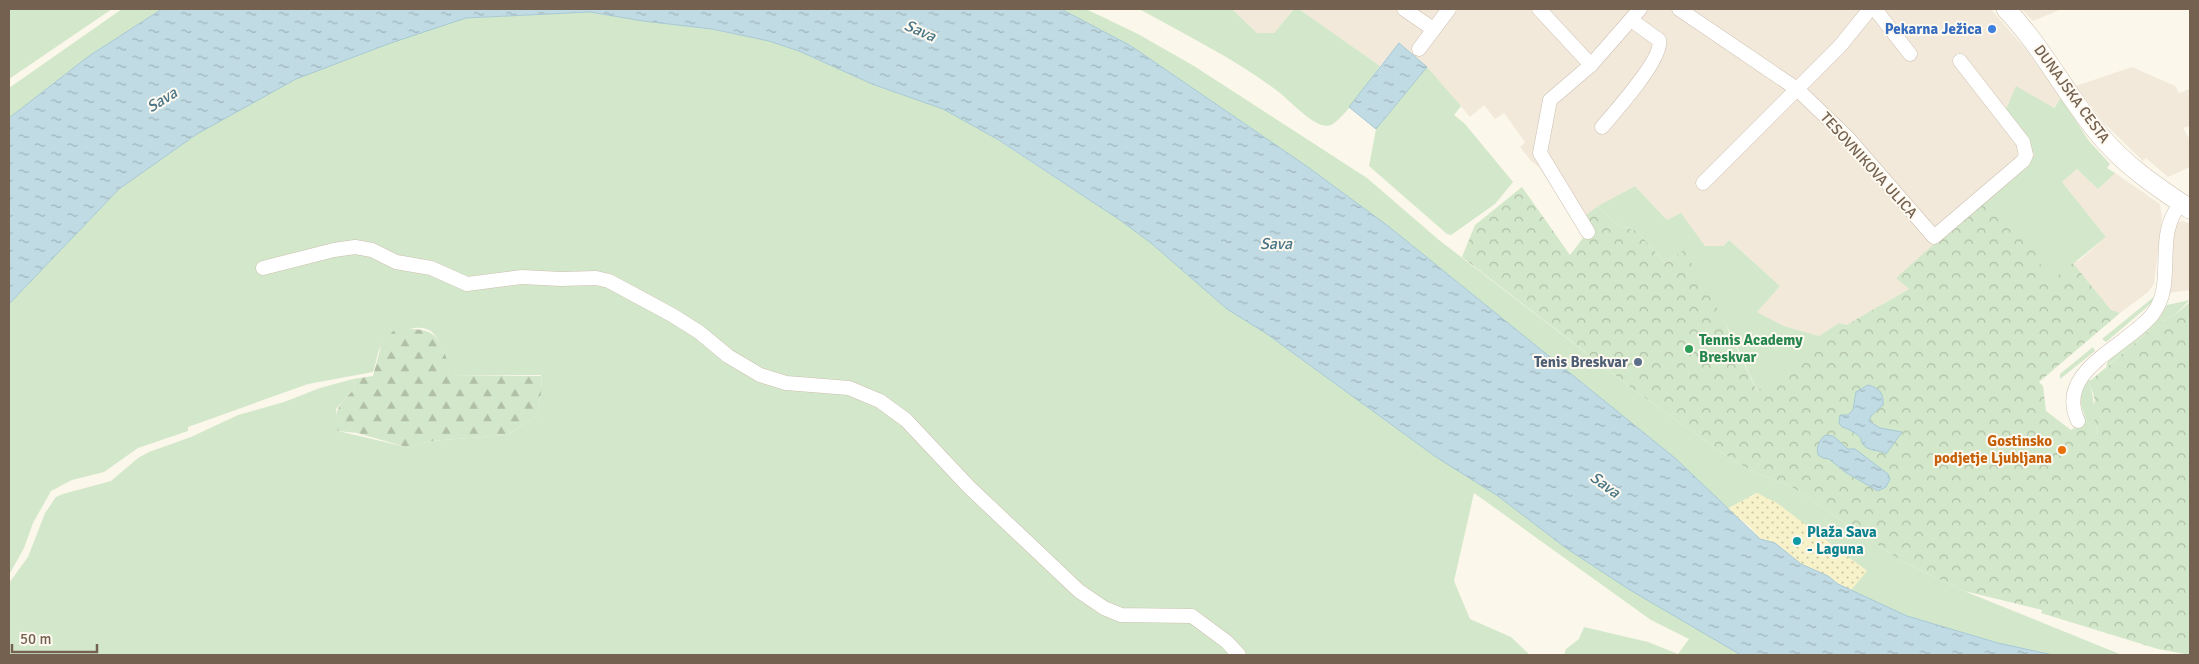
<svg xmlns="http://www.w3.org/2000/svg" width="2199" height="664" viewBox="0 0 2199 664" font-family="Signika,sans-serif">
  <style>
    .residential { fill: #f2e9da }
    .green { fill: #d3e8ca }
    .forest { fill: url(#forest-firs) }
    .sand { fill: url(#sand-dots) }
    .park { fill: url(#park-crowns) }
    .water { fill: url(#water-ripples); stroke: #a7c9d5 }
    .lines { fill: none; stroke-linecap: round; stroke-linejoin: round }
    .street-casing { stroke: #cdc0b1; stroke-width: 15 }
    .secondary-casing { stroke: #cfc1af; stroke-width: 20 }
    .street { stroke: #fff; stroke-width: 14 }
    .secondary { stroke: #fff; stroke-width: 19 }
    .shop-dot { fill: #3f7fe0; stroke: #fefaf1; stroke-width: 2 }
    .leisure-dot { fill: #2e9e5b; stroke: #fefaf1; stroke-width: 2 }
    .service-dot { fill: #5c6f8a; stroke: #fefaf1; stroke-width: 2 }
    .food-dot { fill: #e8710a; stroke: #fefaf1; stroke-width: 2 }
    .culture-dot { fill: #0f9aa8; stroke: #fefaf1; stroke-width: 2 }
    .labels { text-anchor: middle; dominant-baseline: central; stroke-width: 4; stroke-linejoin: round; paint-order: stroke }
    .shop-label { font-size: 15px; font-weight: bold; fill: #366cbe; stroke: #fefaf1; text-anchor: end }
    .street-label { font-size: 15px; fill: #75614f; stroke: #fefaf1 }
    .leisure-label { font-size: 15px; font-weight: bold; fill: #27864d; stroke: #fefaf1; text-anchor: start }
    .service-label { font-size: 15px; font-weight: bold; fill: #4e5e75; stroke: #fefaf1; text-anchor: end }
    .food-label { font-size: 15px; font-weight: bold; fill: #c56008; stroke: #fefaf1; text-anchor: end }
    .culture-label { font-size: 15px; font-weight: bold; fill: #0d838f; stroke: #fefaf1; text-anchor: start }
    .water-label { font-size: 16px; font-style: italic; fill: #4b7686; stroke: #fefaf1 }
  </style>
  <defs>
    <pattern id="forest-firs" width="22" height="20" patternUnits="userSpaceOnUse" patternTransform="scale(1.25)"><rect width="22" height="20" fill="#d3e8ca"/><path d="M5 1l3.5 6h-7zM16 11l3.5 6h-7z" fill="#b0bfa6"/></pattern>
    <pattern id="sand-dots" width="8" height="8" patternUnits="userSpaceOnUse" patternTransform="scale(1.25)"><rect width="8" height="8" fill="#f7f2c9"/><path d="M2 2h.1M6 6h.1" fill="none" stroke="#cdc7a6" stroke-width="1.8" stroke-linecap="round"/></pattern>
    <pattern id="park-crowns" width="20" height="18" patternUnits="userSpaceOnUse" patternTransform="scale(1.25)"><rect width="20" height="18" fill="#d3e8ca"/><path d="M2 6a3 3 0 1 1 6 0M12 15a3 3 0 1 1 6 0" fill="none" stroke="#b0bfa6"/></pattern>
    <pattern id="water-ripples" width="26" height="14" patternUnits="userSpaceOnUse" patternTransform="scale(1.25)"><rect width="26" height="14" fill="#c0dbe4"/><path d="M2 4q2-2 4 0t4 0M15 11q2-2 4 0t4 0" fill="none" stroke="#a1b5bb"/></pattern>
  </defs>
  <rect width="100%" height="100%" fill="#fbf7eb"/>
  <g class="residential">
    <path d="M 1232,9 L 1294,9 L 1274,33 L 1257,33 Z"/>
    <path d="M 1299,9 L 1991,9 L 2026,50 L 2061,98 L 2053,108 L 2004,114 L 2035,155 L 1897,278 L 1909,289 L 1847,325 L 1839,323 L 1819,336 L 1784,326 L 1756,312 L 1780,286 L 1729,240 L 1723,246 L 1705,246 L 1681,214 L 1667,220 L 1635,186 L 1599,206 L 1575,223 L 1539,167 L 1531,161 L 1520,147 L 1525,142 L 1504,113 L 1495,119 L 1484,105 L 1470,117 L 1427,67 L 1399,43 L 1380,66 Z"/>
    <path d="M 2021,9 L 2062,9 L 2033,21 Z"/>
    <path d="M 2132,67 L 2175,86 L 2179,93 L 2190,89 L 2190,126 L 2183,128 L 2190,140 L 2190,167 L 2168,177 L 2146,158 L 2143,161 L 2104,123 L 2076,86 Z"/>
    <path d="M 2077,169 L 2098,189 L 2115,173 L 2160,204 L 2162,219 L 2154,284 L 2148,292 L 2120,313 L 2111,310 L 2073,263 L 2080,260 L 2106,237 L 2062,182 Z"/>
    <path d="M 2183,221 L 2190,224 L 2190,290 L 2169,293 L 2171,236 L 2177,222 Z"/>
  </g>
  <g class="green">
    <path d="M 9,9 L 112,9 L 9,79 Z"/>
    <path d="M 122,9 L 162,9 L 89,56 L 9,118 L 9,88 Z"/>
    <path d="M 1061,9 L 1086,9 L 1138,34 L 1194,66 L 1367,178 L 1439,240 L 1637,392 L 1731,459 L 1750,470 L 1792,487 L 1903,562 L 1964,591 L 2122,655 L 2053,655 L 1998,643 L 1907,616 L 1851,590 L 1866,570 L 1757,493 L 1727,509 L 1675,458 L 1388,226 L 1305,165 L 1131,46 Z"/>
    <path d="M 1139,9 L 1232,9 L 1257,33 L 1274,33 L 1294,9 L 1299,9 L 1380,66 C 1370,80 1345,118 1331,125 C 1317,131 1290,101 1280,93 C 1237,60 1186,35 1139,9 Z"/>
    <path d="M 590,12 L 643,21 L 712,29 L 769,41 L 799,51 L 872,84 L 943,109 L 979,128 L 1120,220 L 1151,243 L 1227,309 L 1267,334 L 1436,457 L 1498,496 L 1566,548 L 1630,590 L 1741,655 L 1564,655 L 1566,649 L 1579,639 L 1584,627 L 1648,642 L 1678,654 L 1689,639 L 1651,620 L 1474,493 L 1454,581 L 1470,619 L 1511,637 L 1530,655 L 9,655 L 9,583 L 28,557 L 45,513 L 56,497 L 63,494 L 111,481 L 138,458 L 149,452 L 191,437 L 238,415 L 284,402 L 320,388 L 353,379 L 355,388 L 336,409 L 338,431 L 406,447 L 431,441 L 507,435 L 537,416 L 542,388 L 541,375 L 450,375 C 445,362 444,344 433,333 C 420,320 390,334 381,346 C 377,352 376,365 373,372 L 308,384 L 188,427 L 188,431 L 138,448 L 104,472 L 72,480 L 51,491 L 33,523 L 24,548 L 9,575 L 9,304 L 119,189 L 197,134 L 296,79 L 388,44 L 466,18 Z"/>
    <path d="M 1427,67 L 1461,106 L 1454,115 L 1465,124 L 1513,182 L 1495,204 L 1451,235 L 1447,234 L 1369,166 L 1376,129 Z"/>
    <path d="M 2016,86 L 2054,108 L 2061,98 L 2089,141 L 2110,164 L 2107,168 L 2115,173 L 2098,189 L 2077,169 L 2062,182 L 2106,237 L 2052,281 L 1989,195 L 2035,155 L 2004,114 Z"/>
    <path d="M 1635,186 L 1667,220 L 1681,213 L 1705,246 L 1723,246 L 1729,240 L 1780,286 L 1757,312 L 1784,326 L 1819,336 L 1839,323 L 1847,325 L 1884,303 L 1761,399 L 1731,334 L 1683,251 L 1665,263 L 1637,231 L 1619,226 L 1598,206 Z"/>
    <path d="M 2155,296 L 2153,302 L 2106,342 L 2102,339 Z"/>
    <path d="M 2190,300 L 2172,317 L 2160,322 L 2106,367 L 2108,361 L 2160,317 L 2167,305 Z"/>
    <path d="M 2093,347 L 2095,351 L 2060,379 L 2060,374 Z"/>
    <path d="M 2086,380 L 2091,380 L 2089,383 C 2096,400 2093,417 2098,434 L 2094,433 C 2084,415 2074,399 2086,380 Z"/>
  </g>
  <path class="forest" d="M 405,329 C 432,329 438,333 447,360 C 448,365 448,370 450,375 L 541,376 L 542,388 L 537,416 L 507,435 L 431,441 L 406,447 L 357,433 L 338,431 C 332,408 341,404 355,388 L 353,379 L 373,376 L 381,346 L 393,331 Z"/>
  <path class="sand" d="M 1757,493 L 1777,503 L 1867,571 L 1851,590 L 1838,584 L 1828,576 L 1801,564 L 1775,543 L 1760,539 L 1749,526 L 1727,509 Z"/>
  <path class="park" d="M 1522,187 L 1570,255 L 1583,238 L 1575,223 L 1598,206 L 1619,226 L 1637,231 L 1665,263 L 1684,250 L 1722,317 L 1757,391 L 1847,325 L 1909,289 L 1896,278 L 1989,195 L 2036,249 L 2039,256 L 2038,261 L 2052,280 L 2073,263 L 2111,310 L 2120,313 L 2039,382 L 2043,386 L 2046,411 L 2071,430 L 2080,425 L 2083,413 L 2094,433 L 2098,434 L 2092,409 L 2095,401 L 2093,393 L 2089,383 L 2091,380 L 2160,322 L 2172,317 L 2190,302 L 2190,655 L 2158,649 L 2041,613 L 2042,610 L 1964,591 L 1903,562 L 1792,487 L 1750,470 L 1731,459 L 1637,392 L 1462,257 L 1475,225 Z"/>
  <g class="water">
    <path d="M 162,9 L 1061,9 L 1131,46 L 1305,165 L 1388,226 L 1675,458 L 1760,539 L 1775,543 L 1801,564 L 1828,576 L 1838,584 L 1907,616 L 1998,643 L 2053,655 L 1741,655 L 1630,590 L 1566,548 L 1498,496 L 1436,457 L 1267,334 L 1227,309 L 1151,243 L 1120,220 L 997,139 L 943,109 L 872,84 L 799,51 L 769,41 L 712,29 L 643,21 L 590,12 L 466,18 L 388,44 L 296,79 L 197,134 L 119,189 L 9,304 L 9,118 L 89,56 Z"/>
    <path d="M 1399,43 L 1427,67 L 1376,129 L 1349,107 Z"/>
    <path d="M 1868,385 C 1880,388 1884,394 1883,405 L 1871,416 L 1869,421 L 1880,428 L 1902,432 L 1886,454 C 1879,449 1868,452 1863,444 C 1860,442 1862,439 1860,437 C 1856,433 1847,428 1842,427 L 1839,423 L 1840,415 L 1848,415 L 1853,410 L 1856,392 Z"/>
    <path d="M 1825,435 L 1833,436 L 1848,449 L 1855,449 L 1888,474 L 1890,479 L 1886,487 L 1878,491 L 1845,472 L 1829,459 L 1823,458 L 1818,455 C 1816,446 1819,441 1825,435 Z"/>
  </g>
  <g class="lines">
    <defs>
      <g id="street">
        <path d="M 1404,9 L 1433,29"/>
        <path d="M 1539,9 L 1591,65"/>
        <path d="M 1679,9 L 1797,89 L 1848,138 L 1934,237 L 2023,161 L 2026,155 L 2023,142 L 1960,61"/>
        <path d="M 1875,9 L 1910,54"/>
        <path d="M 1419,49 L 1449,9"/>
        <path d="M 1602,127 C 1615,112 1664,57 1659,40 L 1631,20"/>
        <path d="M 1703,183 L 1840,46 L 1870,9"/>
        <path d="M 1588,232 L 1540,153 L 1550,100 L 1591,65 L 1640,9"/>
        <path d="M 263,268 L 334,250 L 355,247 L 372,250 L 396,262 L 431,268 L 467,284 L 522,277 L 561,279 L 596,278 L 609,281 L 672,315 L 699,332 L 728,356 L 760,375 L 786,383 L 849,388 L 880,401 L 906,420 L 969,487 L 1079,591 L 1104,608 L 1121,615 L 1192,616 L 1227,642 L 1239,655"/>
        <path d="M 2078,421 C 2054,371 2126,347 2152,315 C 2178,283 2152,237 2181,203"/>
      </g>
      <path id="secondary" d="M 2006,9 C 2042,47 2066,94 2099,134 C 2124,165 2157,187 2190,209"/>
    </defs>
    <use href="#street" class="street-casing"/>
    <use href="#secondary" class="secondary-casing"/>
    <use href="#street" class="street"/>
    <use href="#secondary" class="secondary"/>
  </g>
  <circle class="shop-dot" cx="1992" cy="29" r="5"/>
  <circle class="leisure-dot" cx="1689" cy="349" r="5"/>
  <circle class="service-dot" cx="1638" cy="362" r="5"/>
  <circle class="food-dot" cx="2062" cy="450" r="5"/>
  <circle class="culture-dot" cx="1797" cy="541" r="5"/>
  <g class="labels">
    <g class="shop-label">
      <text x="1982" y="29">Pekarna Ježica</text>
    </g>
    <g class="street-label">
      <text transform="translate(2072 94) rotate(54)">DUNAJSKA CESTA</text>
      <text transform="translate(1869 165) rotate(48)">TESOVNIKOVA ULICA</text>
    </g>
    <g class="leisure-label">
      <text x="1699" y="340">Tennis Academy<tspan x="1699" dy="17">Breskvar</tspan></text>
    </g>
    <g class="service-label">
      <text x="1628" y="362">Tenis Breskvar</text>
    </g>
    <g class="food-label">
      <text x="2052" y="441">Gostinsko<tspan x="2052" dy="17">podjetje Ljubljana</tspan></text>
    </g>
    <g class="culture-label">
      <text x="1807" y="532">Plaža Sava<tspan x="1807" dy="17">- Laguna</tspan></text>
    </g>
    <g class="water-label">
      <text transform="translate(920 31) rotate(23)">Sava</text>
      <text transform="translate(162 100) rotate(-32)">Sava</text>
      <text x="1276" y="244">Sava</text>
      <text transform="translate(1605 485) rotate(36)">Sava</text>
    </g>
  </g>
  <rect width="2199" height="664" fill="none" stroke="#75614f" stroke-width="20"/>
  <path d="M12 644v8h85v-8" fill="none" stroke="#75614f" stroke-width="2.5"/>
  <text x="20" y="644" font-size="15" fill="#75614f" stroke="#fefaf1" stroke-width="4" paint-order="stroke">50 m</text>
</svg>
